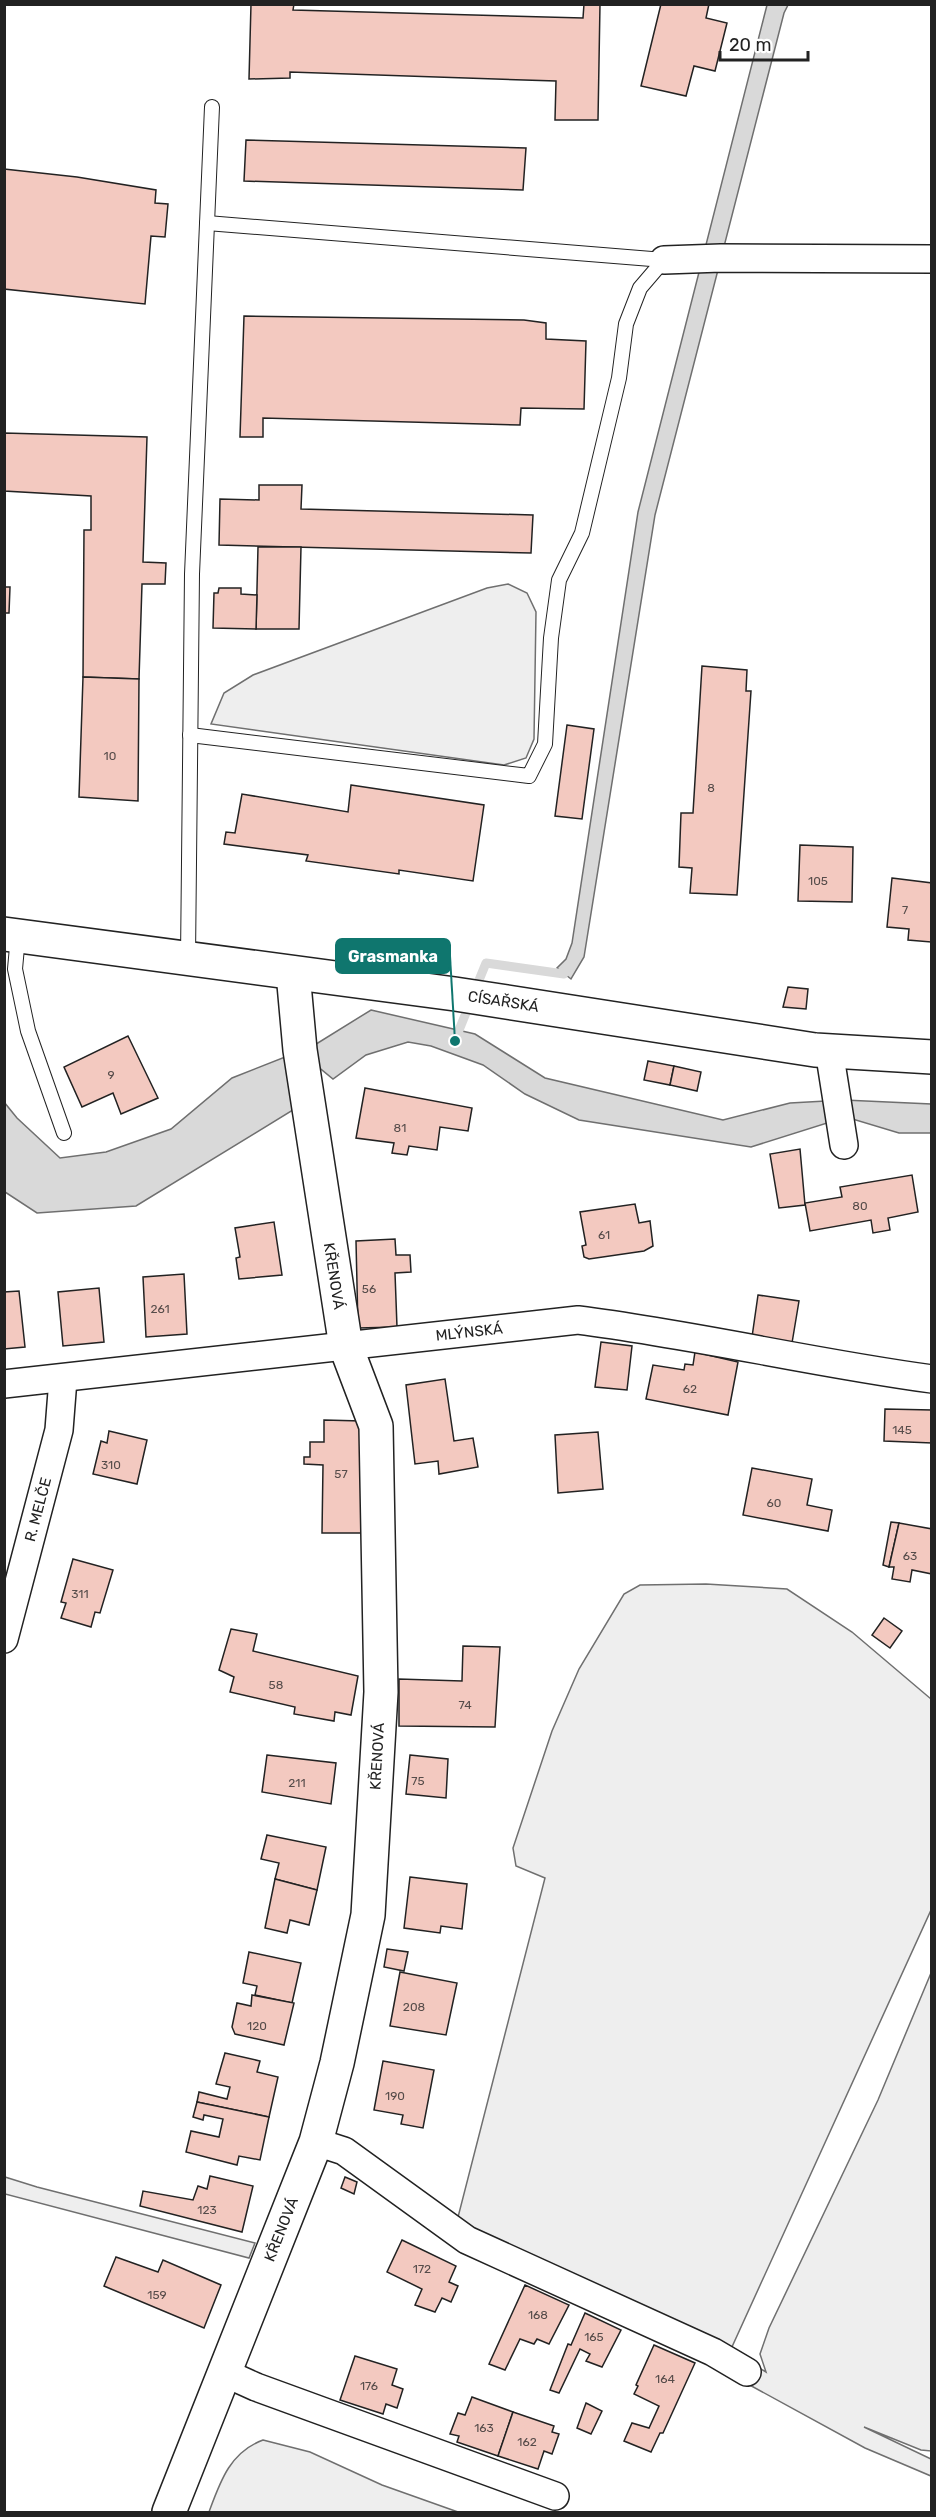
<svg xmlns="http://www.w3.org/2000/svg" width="936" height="2517" viewBox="0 0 936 2517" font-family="Rubik,sans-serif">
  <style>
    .green { fill: #eee; stroke: #6f6f6f; stroke-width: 1.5 }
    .water { fill: #d9d9d9; stroke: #6f6f6f; stroke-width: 1.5 }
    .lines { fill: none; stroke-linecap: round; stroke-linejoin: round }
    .stream { stroke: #d9d9d9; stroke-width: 9 }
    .building { fill: #f3c9c0; stroke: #222; stroke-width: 1.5 }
    .lane-casing { stroke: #222; stroke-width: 16 }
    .street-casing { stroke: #222; stroke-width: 30 }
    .secondary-casing { stroke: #222; stroke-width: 36 }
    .lane { stroke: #fff; stroke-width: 14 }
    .street { stroke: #fff; stroke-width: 27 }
    .secondary { stroke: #fff; stroke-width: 33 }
    .labels { text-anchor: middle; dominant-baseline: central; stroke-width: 4.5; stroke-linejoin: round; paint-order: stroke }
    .number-label { font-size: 12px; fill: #564c4a }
    .street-label { font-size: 15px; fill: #222; stroke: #fff }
    .leader { fill: none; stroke: #0f766e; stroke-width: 2 }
    .callout-dot { fill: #0f766e; stroke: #fff; stroke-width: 2 }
    .callout { fill: #0f766e; stroke: #0f766e; stroke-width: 2 }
    .callout-label { font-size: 16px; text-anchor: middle; font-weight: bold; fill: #fff }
  </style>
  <rect width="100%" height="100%" fill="#fff"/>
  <g class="green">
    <path d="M 508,584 L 527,593 L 536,612 L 534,739 L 526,758 L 504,765 L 211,724 L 224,693 L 253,675 L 487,588 Z"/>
    <path d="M 706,1584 L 787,1589 L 852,1632 L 931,1699 L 931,1910 L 731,2349 L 457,2221 L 545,1878 L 516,1866 L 513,1848 L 552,1731 L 579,1669 L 624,1594 L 640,1585 Z"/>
    <path d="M 931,1973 L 931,2451 L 921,2450 L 864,2427 L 931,2459 L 931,2476 L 865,2448 L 746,2383 L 748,2361 L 766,2372 L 760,2354 L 769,2328 L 878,2100 Z"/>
    <path d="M 5,2177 L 37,2187 L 255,2243 L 249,2258 L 5,2194 Z"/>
    <path d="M 263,2440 L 310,2452 L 382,2485 L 458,2512 L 209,2512 C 220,2482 230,2452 263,2440 Z"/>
  </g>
  <g class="water">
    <path d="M 767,5 L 788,5 L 784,13 L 655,515 L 584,957 L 571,979 L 557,968 L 566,959 L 572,943 L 638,512 Z"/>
    <path d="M 371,1010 L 475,1034 L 545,1078 L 723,1120 L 790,1103 L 844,1100 L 931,1104 L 932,1133 L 899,1133 L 846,1117 L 751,1147 L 579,1120 L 525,1094 L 483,1065 L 431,1046 L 408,1042 L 366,1055 L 333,1079 L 317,1066 L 293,1110 L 136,1206 L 37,1213 L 5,1192 L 4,1102 L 17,1118 L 60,1158 L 106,1152 L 171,1129 L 232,1078 L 313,1046 Z"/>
  </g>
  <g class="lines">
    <g class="stream">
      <path d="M 475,990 L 486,963 L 564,974 L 568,965"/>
      <path d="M 455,1040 L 470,1003"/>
    </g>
  </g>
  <g class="building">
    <path d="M 251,4 L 294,4 L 293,10 L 583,18 L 584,4 L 600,4 L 598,120 L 555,120 L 556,81 L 290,72 L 290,78 L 249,79 Z"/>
    <path d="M 661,4 L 709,4 L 706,18 L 727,23 L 715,71 L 694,66 L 686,96 L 641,86 Z"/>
    <path d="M 246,140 L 526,148 L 523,190 L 244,181 Z"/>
    <path d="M 4,169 L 77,177 L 156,190 L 155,203 L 168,204 L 165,237 L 151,236 L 145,304 L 4,289 Z"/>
    <path d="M 244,316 L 524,320 L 546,323 L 546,339 L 586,341 L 584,409 L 521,408 L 520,425 L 263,418 L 263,437 L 240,437 Z"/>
    <path d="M 4,433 L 147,437 L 143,562 L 166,563 L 165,584 L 142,584 L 139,679 L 83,677 L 84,530 L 91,530 L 91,496 L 4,491 Z"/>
    <path d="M 259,485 L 302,485 L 301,509 L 533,515 L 531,553 L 219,545 L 220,499 L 259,500 Z"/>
    <path d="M 258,547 L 301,547 L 299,629 L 256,629 Z"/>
    <path d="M 4,587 L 10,587 L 9,613 L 4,613 Z"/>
    <path d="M 219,588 L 241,588 L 241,594 L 257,595 L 256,629 L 213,628 L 214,593 L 218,593 Z"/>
    <path d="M 702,666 L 747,670 L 746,691 L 751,691 L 737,895 L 690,893 L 692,868 L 679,867 L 681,813 L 693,813 Z"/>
    <path d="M 83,677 L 139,679 L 138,801 L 79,797 Z"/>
    <path d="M 567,725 L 594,729 L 582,819 L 555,816 Z"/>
    <path d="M 351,785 L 484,805 L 473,881 L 399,870 L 399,874 L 306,861 L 308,855 L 224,844 L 226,832 L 235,833 L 242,794 L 348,812 Z"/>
    <path d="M 800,845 L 853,847 L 852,902 L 798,901 Z"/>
    <path d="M 892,878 L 932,883 L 931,942 L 908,940 L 909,929 L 887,927 Z"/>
    <path d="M 788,987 L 808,989 L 806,1009 L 783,1007 Z"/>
    <path d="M 128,1036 L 158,1098 L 121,1114 L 113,1093 L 82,1107 L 64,1067 Z"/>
    <path d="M 648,1061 L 674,1066 L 670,1085 L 644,1080 Z"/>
    <path d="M 674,1066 L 701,1072 L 697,1091 L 670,1085 Z"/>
    <path d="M 365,1088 L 472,1108 L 468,1131 L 440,1127 L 437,1150 L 409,1146 L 407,1155 L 392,1153 L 394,1143 L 356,1138 Z"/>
    <path d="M 800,1149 L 805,1205 L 779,1208 L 770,1154 Z"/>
    <path d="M 912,1175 L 918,1212 L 888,1218 L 890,1230 L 873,1233 L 871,1220 L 810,1231 L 805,1203 L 842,1197 L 840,1187 Z"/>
    <path d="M 635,1204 L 639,1223 L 650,1221 L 653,1246 L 644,1251 L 589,1259 L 584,1257 L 582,1246 L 586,1245 L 580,1212 Z"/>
    <path d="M 274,1222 L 282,1275 L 239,1279 L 236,1258 L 240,1257 L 235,1228 Z"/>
    <path d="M 395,1239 L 396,1255 L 410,1255 L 411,1272 L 395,1273 L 397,1327 L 358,1328 L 356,1241 Z"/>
    <path d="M 184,1274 L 187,1334 L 146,1337 L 143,1277 Z"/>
    <path d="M 99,1288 L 104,1342 L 63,1346 L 58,1292 Z"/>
    <path d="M 19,1291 L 25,1347 L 4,1349 L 4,1292 Z"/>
    <path d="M 758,1295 L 799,1301 L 792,1343 L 752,1337 Z"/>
    <path d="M 601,1342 L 632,1346 L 627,1390 L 595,1387 Z"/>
    <path d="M 695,1352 L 738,1362 L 728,1415 L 646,1399 L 653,1365 L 684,1370 L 685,1364 L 693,1365 Z"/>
    <path d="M 445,1379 L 454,1441 L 473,1438 L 478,1467 L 439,1474 L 438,1461 L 415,1464 L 406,1385 Z"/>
    <path d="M 885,1409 L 932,1410 L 932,1443 L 884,1441 Z"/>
    <path d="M 324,1420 L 361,1421 L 361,1533 L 322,1533 L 323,1465 L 304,1464 L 304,1457 L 310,1457 L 310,1442 L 324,1442 Z"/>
    <path d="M 109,1431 L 147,1440 L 137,1484 L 93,1474 L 101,1441 L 107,1443 Z"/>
    <path d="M 598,1432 L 603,1489 L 558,1493 L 555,1435 Z"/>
    <path d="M 752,1468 L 812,1479 L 807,1505 L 832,1510 L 828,1531 L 743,1515 Z"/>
    <path d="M 891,1522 L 899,1523 L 889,1567 L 883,1565 Z"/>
    <path d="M 899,1523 L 932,1529 L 932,1574 L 912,1570 L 910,1582 L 892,1579 L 894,1567 L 889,1567 Z"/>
    <path d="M 73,1559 L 113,1570 L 100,1613 L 95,1612 L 91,1627 L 61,1618 L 66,1603 L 61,1602 Z"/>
    <path d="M 884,1618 L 902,1631 L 890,1648 L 872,1635 Z"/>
    <path d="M 231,1629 L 257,1634 L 253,1651 L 358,1676 L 351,1715 L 335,1712 L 334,1721 L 294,1714 L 295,1707 L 230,1692 L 234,1677 L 219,1670 Z"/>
    <path d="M 463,1646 L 500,1647 L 495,1727 L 399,1726 L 399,1679 L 462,1681 Z"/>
    <path d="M 267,1755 L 336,1763 L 331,1804 L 262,1792 Z"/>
    <path d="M 410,1755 L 448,1759 L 446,1798 L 406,1794 Z"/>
    <path d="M 267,1835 L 326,1847 L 317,1890 L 275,1879 L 279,1863 L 261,1859 Z"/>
    <path d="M 410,1877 L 467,1884 L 462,1929 L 441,1926 L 440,1933 L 404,1928 Z"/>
    <path d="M 275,1879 L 317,1890 L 309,1925 L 290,1920 L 287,1933 L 265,1928 Z"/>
    <path d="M 387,1949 L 408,1952 L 404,1971 L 384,1967 Z"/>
    <path d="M 249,1952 L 301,1963 L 292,2003 L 255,1995 L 257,1986 L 243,1983 Z"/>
    <path d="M 400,1972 L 457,1983 L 446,2035 L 390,2026 Z"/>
    <path d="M 252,1995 L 294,2003 L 284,2045 L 235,2034 L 232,2027 L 237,2003 L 251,2006 Z"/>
    <path d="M 225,2053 L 260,2061 L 257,2072 L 278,2077 L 269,2117 L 197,2102 L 199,2092 L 227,2099 L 230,2087 L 216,2084 Z"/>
    <path d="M 383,2061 L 434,2070 L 423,2128 L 401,2124 L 403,2115 L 374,2110 Z"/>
    <path d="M 197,2102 L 269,2117 L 260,2160 L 239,2156 L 237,2165 L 186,2152 L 191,2131 L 219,2137 L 223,2119 L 204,2115 L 203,2120 L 193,2117 Z"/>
    <path d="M 210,2176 L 253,2186 L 242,2232 L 140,2206 L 143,2191 L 193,2200 L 198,2186 L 207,2189 Z"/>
    <path d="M 345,2177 L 357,2182 L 354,2194 L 341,2188 Z"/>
    <path d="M 402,2240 L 456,2266 L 449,2282 L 458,2286 L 451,2302 L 442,2298 L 435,2312 L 415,2305 L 422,2289 L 387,2272 Z"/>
    <path d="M 116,2257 L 158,2272 L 163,2260 L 221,2285 L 204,2328 L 104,2286 Z"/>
    <path d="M 525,2285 L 569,2305 L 549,2344 L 537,2339 L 534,2344 L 520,2339 L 505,2370 L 489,2364 Z"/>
    <path d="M 585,2313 L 621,2330 L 602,2367 L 586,2361 L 590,2354 L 580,2349 L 559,2393 L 550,2390 L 568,2344 L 571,2345 Z"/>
    <path d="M 654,2345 L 695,2363 L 663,2433 L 660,2433 L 651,2452 L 624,2441 L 632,2423 L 649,2428 L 659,2406 L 634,2394 L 638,2386 L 636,2385 Z"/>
    <path d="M 355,2356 L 397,2369 L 392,2385 L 403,2389 L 397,2408 L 386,2404 L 383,2414 L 340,2400 Z"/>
    <path d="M 472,2397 L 513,2412 L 498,2456 L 457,2442 L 459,2436 L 450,2434 L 458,2413 L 465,2415 Z"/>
    <path d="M 586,2403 L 602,2411 L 591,2434 L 577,2428 Z"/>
    <path d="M 513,2412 L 554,2426 L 552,2432 L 559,2434 L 552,2454 L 544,2451 L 538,2469 L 498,2456 Z"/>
  </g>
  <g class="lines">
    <defs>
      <g id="lane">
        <path d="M 207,223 L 664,260"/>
        <path d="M 190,735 L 529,776 L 545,744 L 551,638 L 559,580 L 582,533 L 619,378 L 626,324 L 640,288 L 664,260"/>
        <path d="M 18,936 L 15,969 L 28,1031 L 64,1133"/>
        <path d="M 188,958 L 192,574 L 212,107"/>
      </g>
      <g id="street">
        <path d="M 664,260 L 721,258 L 932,259"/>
        <path d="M 829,1050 L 844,1145"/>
        <path id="s1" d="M 4,1384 L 578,1320 C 697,1335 813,1363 932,1379"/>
        <path id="s2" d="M 4,1639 L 59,1430 L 63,1379"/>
        <path d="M 316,2142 L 344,2151 L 467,2240 L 713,2352 L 747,2372"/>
        <path d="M 225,2373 L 256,2387 L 555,2496"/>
      </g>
      <g id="secondary">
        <path id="s3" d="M 4,934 L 455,994 L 815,1050 L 932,1057"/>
        <path id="s4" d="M 169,2512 L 316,2142 L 337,2063 L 368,1915 L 381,1692 L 376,1426 L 346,1347 L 300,1050 L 293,973"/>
      </g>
    </defs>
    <use href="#lane" class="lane-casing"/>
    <use href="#street" class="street-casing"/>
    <use href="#secondary" class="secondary-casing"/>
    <use href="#lane" class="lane"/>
    <use href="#street" class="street"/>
    <use href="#secondary" class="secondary"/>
  </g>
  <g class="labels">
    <g class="number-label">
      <text x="110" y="756">10</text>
      <text x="711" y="788">8</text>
      <text x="818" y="881">105</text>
      <text x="905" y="910">7</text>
      <text x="111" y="1075">9</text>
      <text x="400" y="1128">81</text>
      <text x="860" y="1206">80</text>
      <text x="604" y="1235">61</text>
      <text x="369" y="1289">56</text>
      <text x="160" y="1309">261</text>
      <text x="690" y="1389">62</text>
      <text x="902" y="1430">145</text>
      <text x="111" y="1465">310</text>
      <text x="341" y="1474">57</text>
      <text x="774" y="1503">60</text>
      <text x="910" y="1556">63</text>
      <text x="80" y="1594">311</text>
      <text x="276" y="1685">58</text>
      <text x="465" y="1705">74</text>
      <text x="418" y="1781">75</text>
      <text x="297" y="1783">211</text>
      <text x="414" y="2007">208</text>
      <text x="257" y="2026">120</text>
      <text x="395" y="2096">190</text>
      <text x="207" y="2210">123</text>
      <text x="422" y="2269">172</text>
      <text x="157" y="2295">159</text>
      <text x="538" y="2315">168</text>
      <text x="594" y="2337">165</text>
      <text x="665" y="2379">164</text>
      <text x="369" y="2386">176</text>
      <text x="484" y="2428">163</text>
      <text x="527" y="2442">162</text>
    </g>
    <g class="street-label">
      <text stroke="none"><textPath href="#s3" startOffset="504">CÍSAŘSKÁ</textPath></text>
      <text transform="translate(334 1276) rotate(81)">KŘENOVÁ</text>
      <text stroke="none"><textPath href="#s1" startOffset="468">MLÝNSKÁ</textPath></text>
      <text stroke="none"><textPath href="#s2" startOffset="134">R. MELČE</textPath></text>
      <text stroke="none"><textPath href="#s4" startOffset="790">KŘENOVÁ</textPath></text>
      <text stroke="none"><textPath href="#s4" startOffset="304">KŘENOVÁ</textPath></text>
    </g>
  </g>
  <path class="leader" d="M455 1041L450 956"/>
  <circle class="callout-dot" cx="455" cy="1041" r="6"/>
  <rect class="callout" x="336" y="939" width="114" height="34" rx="6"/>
  <g class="callout-label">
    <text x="393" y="962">Grasmanka</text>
  </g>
  <rect width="936" height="2517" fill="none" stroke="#222222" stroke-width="12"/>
  <path d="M720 51v9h88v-9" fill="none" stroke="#222222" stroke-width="3"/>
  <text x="729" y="51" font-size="18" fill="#222222" stroke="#ffffff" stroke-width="4.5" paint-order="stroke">20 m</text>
</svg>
